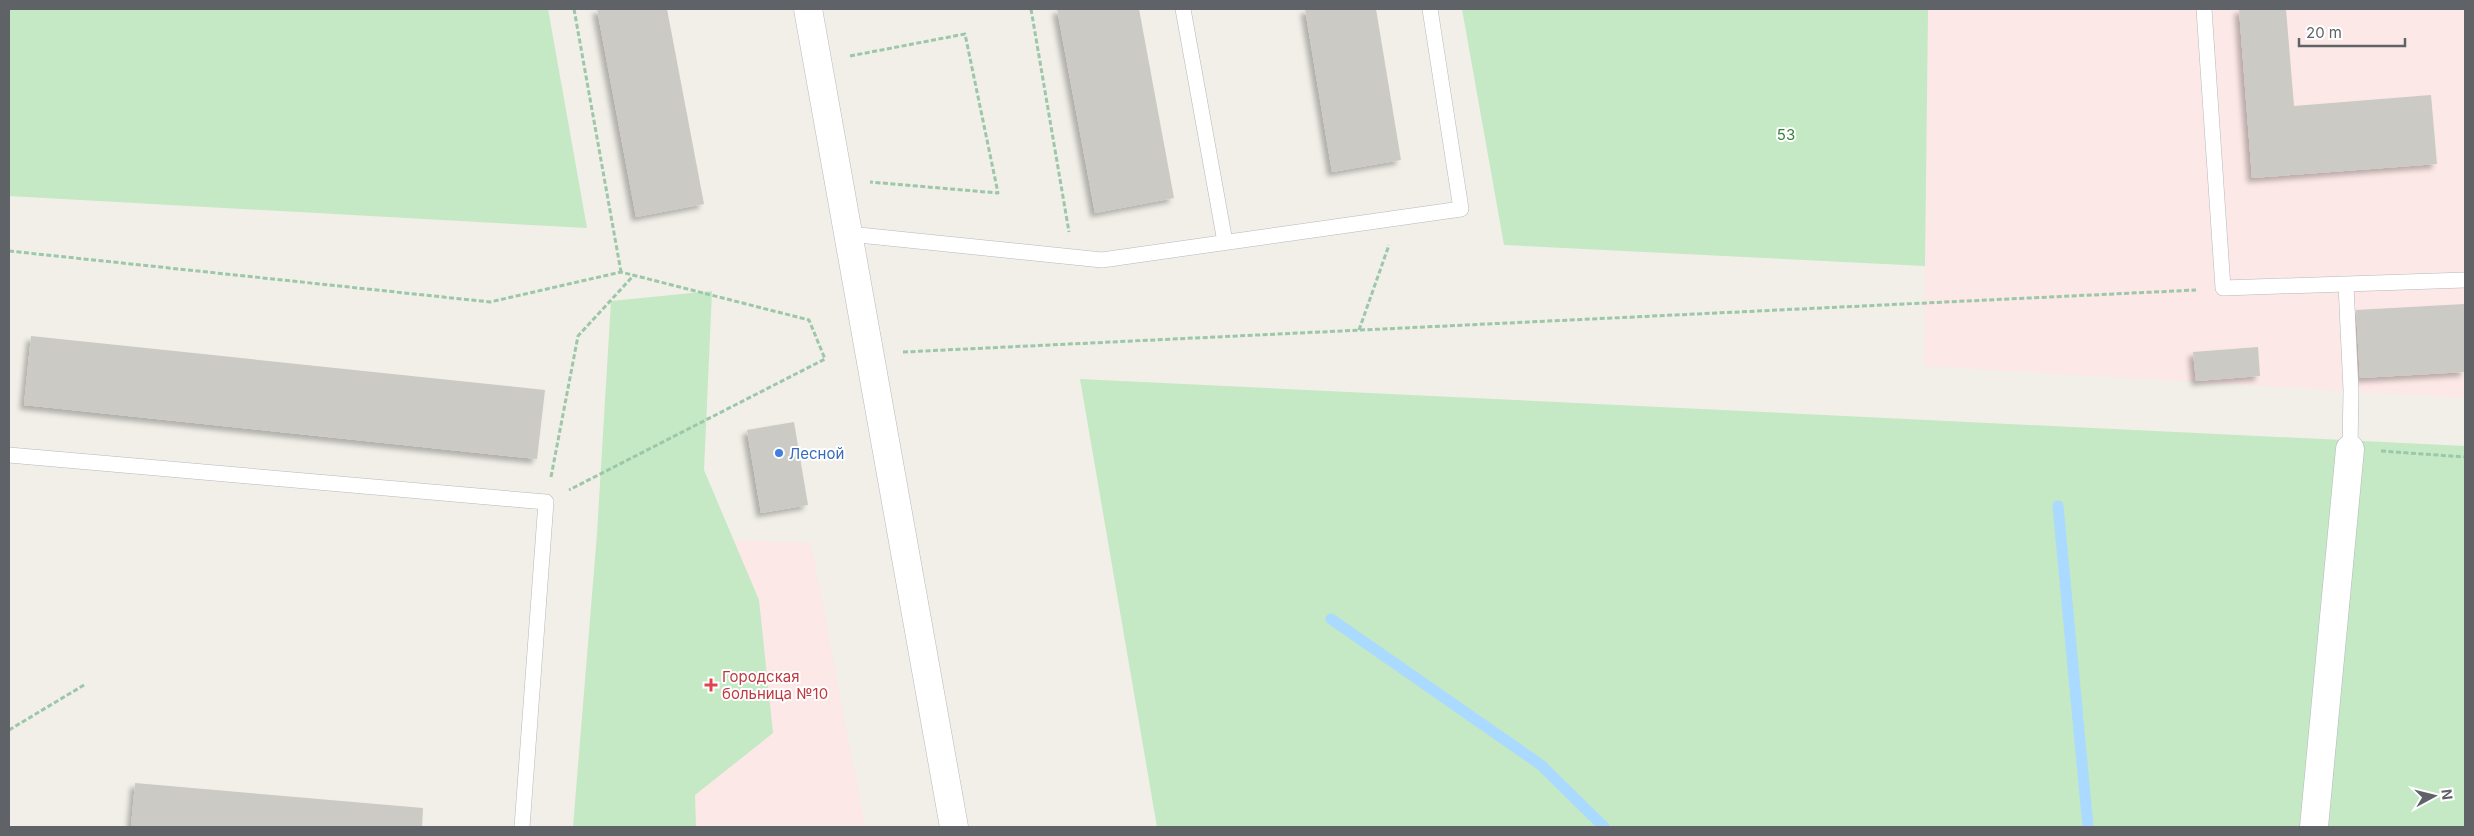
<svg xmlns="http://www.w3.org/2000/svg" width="2474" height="836" viewBox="0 0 2474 836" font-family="Inter,sans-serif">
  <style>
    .medical { fill: #fce8e6 }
    .green { fill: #c5e8c5 }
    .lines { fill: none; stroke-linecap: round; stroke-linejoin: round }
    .stream { stroke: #aadaff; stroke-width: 11 }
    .building { fill: #cccac5; filter: url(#shadow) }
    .lane-casing { stroke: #b5b8bc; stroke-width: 16 }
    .street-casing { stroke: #b5b8bc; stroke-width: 29 }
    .path { stroke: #9cc7a9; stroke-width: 3; stroke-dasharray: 5 2.5; stroke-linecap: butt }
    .lane { stroke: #fff; stroke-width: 15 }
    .street { stroke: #fff; stroke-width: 28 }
    .shop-dot { fill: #3f7fe0; stroke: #fff; stroke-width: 2 }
    .health-dot { fill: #e0444e; stroke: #fff; stroke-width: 2 }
    .labels { text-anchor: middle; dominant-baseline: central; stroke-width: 4; stroke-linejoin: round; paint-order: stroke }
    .park-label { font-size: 15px; fill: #348238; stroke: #fff }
    .shop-label { font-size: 15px; fill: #366cbe; stroke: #fff; text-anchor: start }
    .health-label { font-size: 15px; fill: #be3a42; stroke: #fff; text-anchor: start }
  </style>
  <defs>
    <filter id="shadow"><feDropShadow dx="-4.5" dy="4.5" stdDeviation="2.5" flood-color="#0004"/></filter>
  </defs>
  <rect width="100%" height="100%" fill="#f1efe8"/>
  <g class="medical">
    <path d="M 1928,9 L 2465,9 L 2465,398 L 1924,366 Z"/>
    <path d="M 597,534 L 811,543 L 865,827 L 573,827 Z"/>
  </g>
  <g class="green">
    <path d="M 9,9 L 548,9 L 587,228 L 9,196 Z"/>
    <path d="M 1462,9 L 1928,9 L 1925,266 L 1504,245 Z"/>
    <path d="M 712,291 L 704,470 L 759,600 L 773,733 L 695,795 L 696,827 L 573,827 L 597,534 L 611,301 Z"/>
    <path d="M 1080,379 L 2465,446 L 2465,827 L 1157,827 Z"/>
  </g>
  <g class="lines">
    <g class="stream">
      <path d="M 2058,506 L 2088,827"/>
      <path d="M 1331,619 L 1541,765 L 1604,827"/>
    </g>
  </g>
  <g class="building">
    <path d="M 597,9 L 667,9 L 704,204 L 636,217 Z"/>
    <path d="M 1057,9 L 1139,9 L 1174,198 L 1095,213 Z"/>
    <path d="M 1305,9 L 1376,9 L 1401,160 L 1332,172 Z"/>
    <path d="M 2239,9 L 2286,9 L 2294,106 L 2431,95 L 2437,164 L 2252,178 Z"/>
    <path d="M 2465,304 L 2465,372 L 2360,378 L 2356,310 Z"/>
    <path d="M 31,336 L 545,390 L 537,459 L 24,405 Z"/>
    <path d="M 2258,347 L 2260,376 L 2196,381 L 2193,352 Z"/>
    <path d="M 794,422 L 808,505 L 761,513 L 747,430 Z"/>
    <path d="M 135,783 L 423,808 L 422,827 L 131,827 Z"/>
  </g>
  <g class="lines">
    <defs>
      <g id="lane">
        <path d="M 1183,9 L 1225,242"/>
        <path d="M 2204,9 L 2223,288 L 2465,280"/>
        <path d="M 849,234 L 1102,260 L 1461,209 L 1430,9"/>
        <path d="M 2346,285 L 2351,390 L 2350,449"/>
        <path d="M 9,455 L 546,502 L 522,827"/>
      </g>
      <g id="street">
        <path d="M 808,9 L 954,827"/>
        <path d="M 2314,827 L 2350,449"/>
      </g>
    </defs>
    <use href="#lane" class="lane-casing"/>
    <use href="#street" class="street-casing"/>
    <g class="path">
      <path d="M 574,9 L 621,272"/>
      <path d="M 1031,9 L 1069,232"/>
      <path d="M 850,56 L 965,34 L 998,193 L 870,182"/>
      <path d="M 9,251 L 490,302 L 621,272 L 809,320 L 825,359 L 569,490"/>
      <path d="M 1359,330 L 1389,245"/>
      <path d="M 903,352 L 2196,290"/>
      <path d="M 2381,451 L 2465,457"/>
      <path d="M 551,477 L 578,336 L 634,275"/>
      <path d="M 9,730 L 84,685"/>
    </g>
    <use href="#lane" class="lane"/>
    <use href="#street" class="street"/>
  </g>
  <circle class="shop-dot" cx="779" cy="453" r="5"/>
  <path class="health-dot" d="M708.5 677.5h5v5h5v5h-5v5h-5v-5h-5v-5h5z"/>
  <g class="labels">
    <g class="park-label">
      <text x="1786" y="134">53</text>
    </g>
    <g class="shop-label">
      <text x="789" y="453">Лесной</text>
    </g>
    <g class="health-label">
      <text x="722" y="676">Городская<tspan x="722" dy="17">больница №10</tspan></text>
    </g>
  </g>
  <rect width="2474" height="836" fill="none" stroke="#5f6368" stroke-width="20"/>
  <g transform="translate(2434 796) rotate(83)" stroke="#ffffff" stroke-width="4" paint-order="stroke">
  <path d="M0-4L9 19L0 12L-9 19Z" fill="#5f6368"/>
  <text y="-8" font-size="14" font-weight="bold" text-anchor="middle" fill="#5f6368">N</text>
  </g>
  <path d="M2299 38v8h106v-8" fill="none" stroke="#5f6368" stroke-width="2.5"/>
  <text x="2306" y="38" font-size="15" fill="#5f6368" stroke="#ffffff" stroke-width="4" paint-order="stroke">20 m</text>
</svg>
